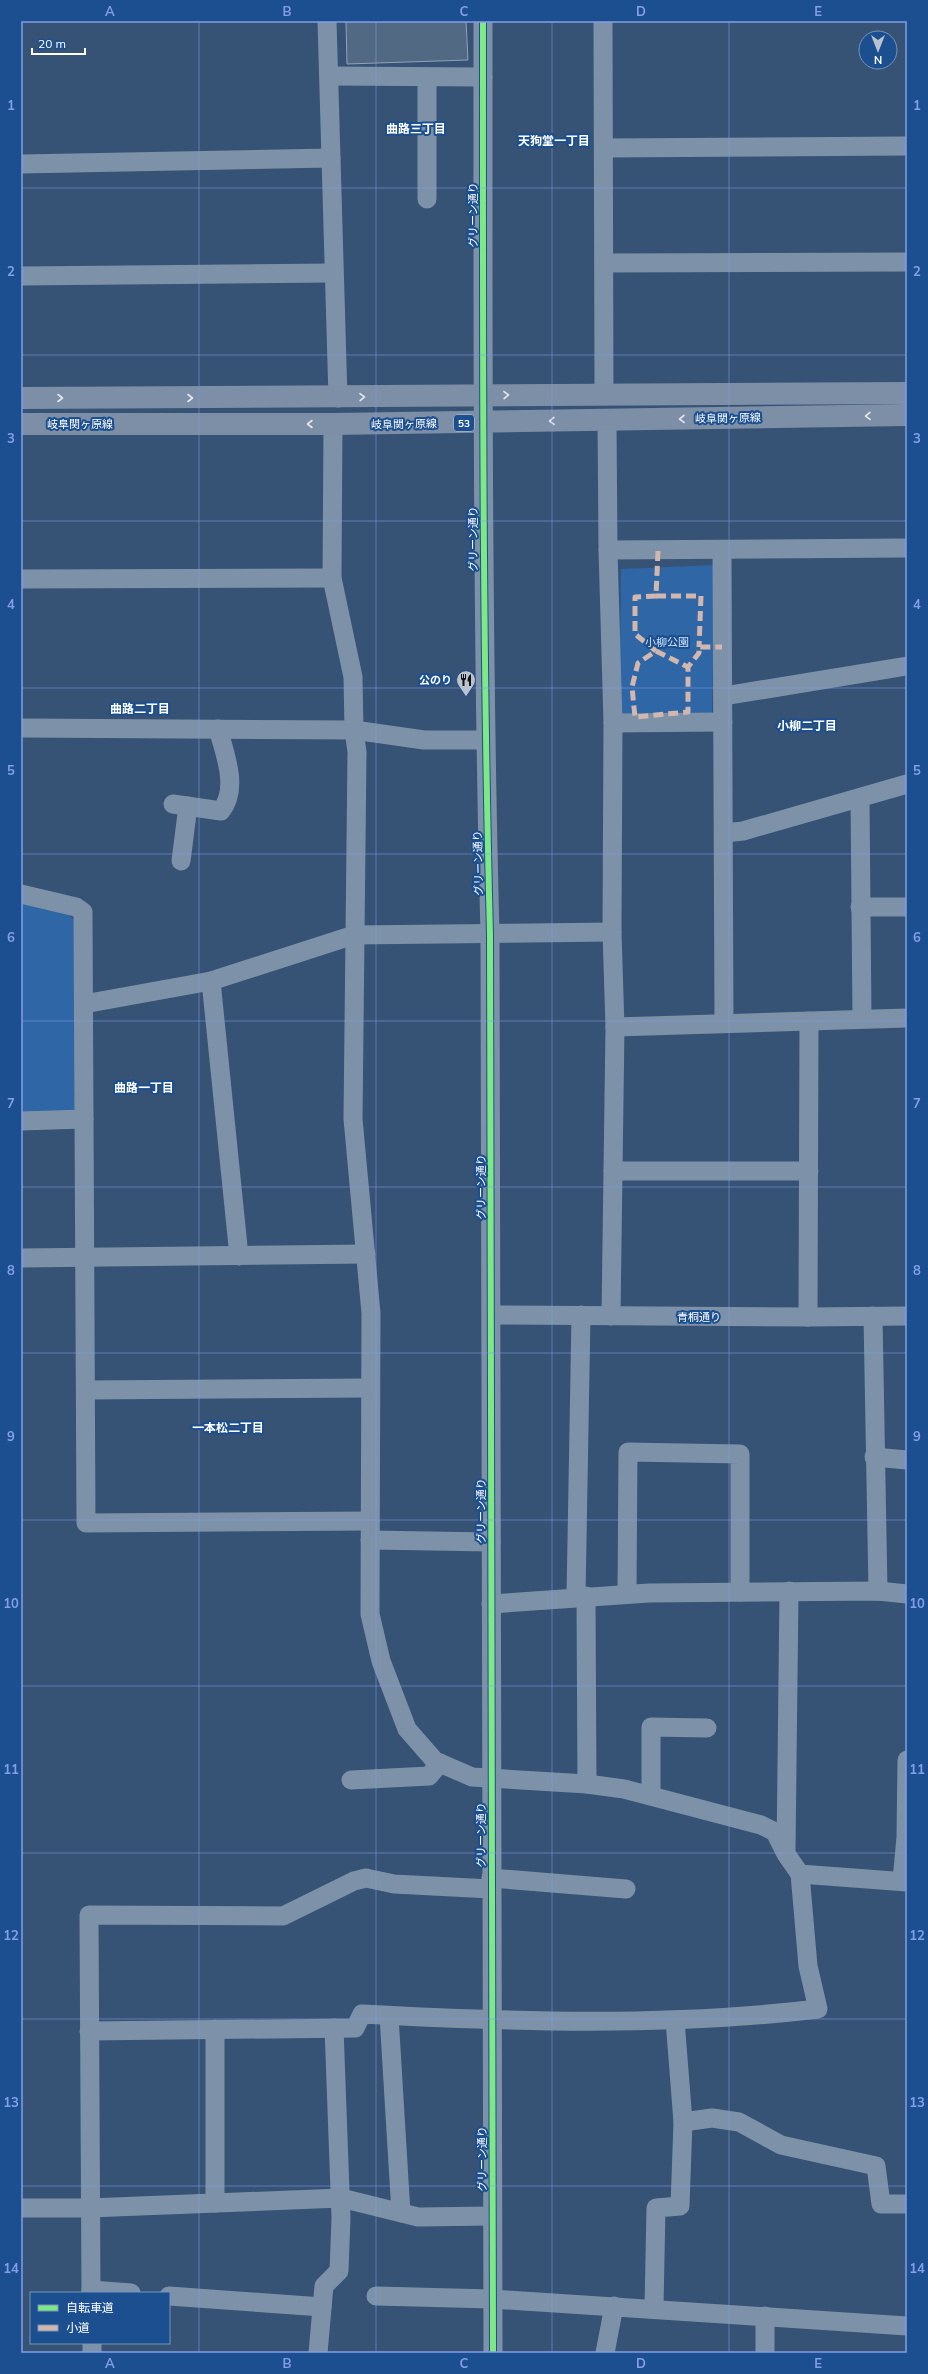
<svg xmlns="http://www.w3.org/2000/svg" width="928" height="2374" viewBox="0 0 928 2374" font-family="Mulish,'Noto Sans JP',sans-serif">
  <style>
    .green { fill: #2f66a5 }
    .building { fill: #526984; stroke: #92a2b6 }
    .lines { fill: none; stroke-linecap: round; stroke-linejoin: round }
    .minor { stroke: #7d92a8; stroke-width: 19 }
    .major { stroke: #7d8ea7; stroke-width: 22 }
    .quiet { stroke: #d1b7ad; stroke-width: 5; stroke-dasharray: 10 5; stroke-linecap: butt }
    .cycleway-casing { stroke: #1b4f8f; stroke-width: 8 }
    .cycleway { stroke: #7ce984; stroke-width: 6 }
    .oneway { stroke: #e5e8ed }
    .grid { fill: none; stroke: #839eea; stroke-width: 1; stroke-opacity: 0.55 }
    .labels { text-anchor: middle; dominant-baseline: central; stroke-width: 4; stroke-linejoin: round; paint-order: stroke }
    .shield { fill: #1b4f8f; stroke: #bbcadd; stroke-width: 1 }
    .shield-label { font-size: 10px; font-weight: bold; fill: #fff }
    .street-label { font-size: 11px; fill: #fff; stroke: #1b4f8f }
    .park-label { font-size: 11px; fill: #cfe3fa; stroke: #1b4f8f }
    .poi-label { font-size: 11px; font-weight: bold; fill: #fff; stroke: #1b4f8f; text-anchor: end }
    .neighbourhood-label { font-size: 12px; font-weight: bold; fill: #fff; stroke: #1b4f8f }
    .neatline { fill: none; stroke: #839eea; stroke-width: 1.5 }
    .grid-label { font-size: 13px; text-anchor: middle; font-weight: bold; fill: #839eea }
  </style>
  <rect width="100%" height="100%" fill="#365274"/>
  <g class="green">
    <path d="M 715,565 L 712,715 L 619,715 L 621,569 Z"/>
    <path d="M 21,902 L 67,913 L 75,921 L 76,1108 L 70,1113 L 21,1113 Z"/>
  </g>
  <path class="building" d="M 346,21 L 466,21 L 468,60 L 347,64 Z"/>
  <g class="lines">
    <g class="minor">
      <path d="M 327,21 L 338,398"/>
      <path d="M 483,21 C 483,325 482,630 490,934 L 493,2353"/>
      <path d="M 603,21 L 604,393"/>
      <path d="M 329,76 L 483,77"/>
      <path d="M 427,77 L 427,199"/>
      <path d="M 604,148 L 907,146"/>
      <path d="M 21,164 L 331,158"/>
      <path d="M 604,263 L 907,262"/>
      <path d="M 21,276 L 333,273"/>
      <path d="M 607,420 L 608,550 L 613,723 L 612,932 L 615,1027 L 611,1316"/>
      <path d="M 333,424 L 332,578 L 353,677 L 354,730 L 357,752 L 353,1119 L 371,1313 L 370,1614 L 381,1661 L 407,1729 L 435,1761 L 472,1777 L 587,1784 L 624,1789 L 761,1825 L 775,1832 L 786,1854 L 800,1874 L 907,1882"/>
      <path d="M 608,550 L 907,548"/>
      <path d="M 722,550 L 724,1023"/>
      <path d="M 21,579 L 332,578"/>
      <path d="M 724,696 L 907,666"/>
      <path d="M 613,723 L 723,722"/>
      <path d="M 21,728 L 354,730 L 424,740 L 485,740"/>
      <path d="M 860,798 L 862,1018"/>
      <path d="M 173,804 L 221,811 C 239,789 225,754 218,729"/>
      <path d="M 724,833 L 743,831 L 907,784"/>
      <path d="M 181,861 L 188,806"/>
      <path d="M 21,894 L 76,907 L 83,912 L 86,1523 L 370,1521"/>
      <path d="M 860,907 L 907,907"/>
      <path d="M 211,981 L 239,1256"/>
      <path d="M 84,1004 L 211,981 L 354,935 L 612,932"/>
      <path d="M 615,1027 L 907,1018"/>
      <path d="M 21,1121 L 84,1119"/>
      <path d="M 613,1171 L 809,1171"/>
      <path d="M 21,1258 L 366,1254"/>
      <path d="M 492,1315 L 808,1317 L 907,1316"/>
      <path d="M 873,1316 L 878,1591"/>
      <path d="M 808,1317 L 809,1021"/>
      <path d="M 86,1390 L 370,1388"/>
      <path d="M 874,1457 L 907,1460"/>
      <path d="M 370,1540 L 491,1542"/>
      <path d="M 627,1594 L 628,1452 L 740,1454 L 740,1592"/>
      <path d="M 586,1596 L 587,1784"/>
      <path d="M 576,1597 L 581,1315"/>
      <path d="M 491,1604 L 649,1593 L 878,1591 L 907,1594"/>
      <path d="M 351,1780 L 429,1776 L 440,1763"/>
      <path d="M 651,1796 L 651,1727 L 707,1728"/>
      <path d="M 786,1852 L 789,1591"/>
      <path d="M 491,1878 L 626,1889"/>
      <path d="M 902,1881 L 906,1837 L 907,1760"/>
      <path d="M 389,2016 L 401,2213"/>
      <path d="M 89,2031 L 355,2028 L 362,2014 C 514,2022 667,2027 818,2009 L 808,1966 L 800,1874"/>
      <path d="M 683,2122 L 712,2118 L 739,2122 L 781,2145 L 876,2166 L 881,2204 L 907,2204"/>
      <path d="M 215,2203 L 215,2029"/>
      <path d="M 21,2208 L 89,2208 L 341,2198 L 418,2217 L 492,2216"/>
      <path d="M 91,2290 L 131,2293"/>
      <path d="M 91,2293 L 89,1915 L 283,1916 L 354,1881 L 366,1878 L 394,1884 L 491,1889"/>
      <path d="M 169,2296 L 322,2307"/>
      <path d="M 376,2296 L 492,2299 L 907,2326"/>
      <path d="M 654,2308 L 656,2208 L 680,2206 L 683,2122 L 675,2020"/>
      <path d="M 765,2316 L 765,2353"/>
      <path d="M 92,2343 L 92,2353"/>
      <path d="M 318,2353 L 324,2286 L 339,2271 L 341,2218 L 334,2028"/>
      <path d="M 605,2353 L 614,2306"/>
    </g>
    <g class="major">
      <path d="M 21,398 C 316,398 612,393 907,393"/>
      <path d="M 21,424 L 333,424 L 907,415"/>
    </g>
    <g class="quiet">
      <path d="M 658,551 L 656,596 L 635,597 L 635,634 L 656,651 L 638,663 L 632,687 L 635,717 L 688,712 L 688,667 L 699,653 L 699,647 L 722,647"/>
      <path d="M 656,596 L 701,596 L 699,647"/>
      <path d="M 656,651 L 688,667"/>
    </g>
    <defs>
      <path id="cycleway" d="M 483,21 C 483,325 482,630 490,934 L 493,2353"/>
    </defs>
    <use href="#cycleway" class="cycleway-casing"/>
    <use href="#cycleway" class="cycleway"/>
  </g>
  <defs><path id="oneway-chevron" d="M-2-3.5L2.5 0L-2 3.5" fill="none" stroke-width="1.6" stroke-linecap="round" stroke-linejoin="round"/></defs>
  <g class="oneway">
    <use href="#oneway-chevron" transform="translate(506 395) rotate(-1)"/>
    <use href="#oneway-chevron" transform="translate(362 397) rotate(-1)"/>
    <use href="#oneway-chevron" transform="translate(60 398)"/>
    <use href="#oneway-chevron" transform="translate(190 398)"/>
    <use href="#oneway-chevron" transform="translate(868 416) rotate(179)"/>
    <use href="#oneway-chevron" transform="translate(682 419) rotate(179)"/>
    <use href="#oneway-chevron" transform="translate(552 421) rotate(179)"/>
    <use href="#oneway-chevron" transform="translate(310 424) rotate(-180)"/>
  </g>
  <path class="grid" d="M 199,21 L 199,2353M 376,21 L 376,2353M 552,21 L 552,2353M 729,21 L 729,2353M 21,188 L 907,188M 21,355 L 907,355M 21,521 L 907,521M 21,688 L 907,688M 21,854 L 907,854M 21,1021 L 907,1021M 21,1187 L 907,1187M 21,1353 L 907,1353M 21,1520 L 907,1520M 21,1686 L 907,1686M 21,1853 L 907,1853M 21,2019 L 907,2019M 21,2186 L 907,2186"/>
  <defs>
    <symbol id="restaurant-pin" viewBox="-11 -11 22 30"><path d="M0 17L-7.5 6A9.5 9.5 0 1 1 7.5 6Z" fill="#b9c2ce" stroke="#1b4f8f"/><path d="M-5-6h1v4h1v-4h1v4h1v-4h1v5L-1.5 .5V6h-2V.5L-5-1ZM5-6V6H3V1.5H1.5Q1.5-4 5-6Z" fill="#111"/></symbol>
  </defs>
  <g fill-rule="evenodd">
    <use href="#restaurant-pin" x="455" y="669" width="22" height="30"/>
  </g>
  <g class="labels">
    <rect class="shield" x="454" y="415" width="20" height="16" rx="3"/>
    <g class="shield-label">
      <text x="464" y="423">53</text>
    </g>
    <g class="street-label">
      <text transform="translate(473 215) rotate(-90)">グリーン通り</text>
      <text transform="translate(728 418) rotate(-1)">岐阜関ヶ原線</text>
      <text x="80" y="424">岐阜関ヶ原線</text>
      <text transform="translate(404 424) rotate(-1)">岐阜関ヶ原線</text>
      <text transform="translate(473 539) rotate(-90)">グリーン通り</text>
      <text transform="translate(478 863) rotate(-91)">グリーン通り</text>
      <text transform="translate(481 1187) rotate(-90)">グリーン通り</text>
      <text x="699" y="1317">青桐通り</text>
      <text transform="translate(481 1511) rotate(-90)">グリーン通り</text>
      <text transform="translate(481 1835) rotate(-90)">グリーン通り</text>
      <text transform="translate(482 2159) rotate(-90)">グリーン通り</text>
    </g>
    <g class="park-label">
      <text x="667" y="642">小柳公園</text>
    </g>
    <g class="poi-label">
      <text x="452" y="680">公のり</text>
    </g>
    <g class="neighbourhood-label">
      <text x="416" y="128">曲路三丁目</text>
      <text x="554" y="140">天狗堂一丁目</text>
      <text x="140" y="708">曲路二丁目</text>
      <text x="807" y="725">小柳二丁目</text>
      <text x="144" y="1087">曲路一丁目</text>
      <text x="228" y="1427">一本松二丁目</text>
    </g>
  </g>
  <rect width="928" height="2374" fill="none" stroke="#1b4f8f" stroke-width="44"/>
  <rect x="30" y="2292" width="140" height="52" fill="#1b4f8f" stroke="#7695bc"/>
  <rect x="38" y="2305" width="20" height="6" fill="#7ce984" stroke="#7695bc"/>
  <text x="66" y="2312" font-size="12" fill="#ffffff">自転車道</text>
  <rect x="38" y="2325" width="20" height="6" fill="#d1b7ad" stroke="#7695bc"/>
  <text x="66" y="2332" font-size="12" fill="#ffffff">小道</text>
  <g transform="translate(878 50) rotate(180)"><circle r="19" fill="#1b4f8f" stroke="#7695bc"/>
  <path d="M0-3L7 15L0 10L-7 15Z" fill="#b9c2ce"/>
  <text y="-6" font-size="11" font-weight="bold" text-anchor="middle" fill="#ffffff">N</text>
  </g>
  <path d="M32 48v6h53v-6" fill="none" stroke="#ffffff" stroke-width="2"/>
  <text x="38" y="48" font-size="12" fill="#ffffff" stroke="#1b4f8f" stroke-width="3" paint-order="stroke">20 m</text>
  <rect x="22" y="22" width="884" height="2330" class="neatline"/>
  <g class="grid-label">
    <text x="110" y="16">A</text>
    <text x="287" y="16">B</text>
    <text x="464" y="16">C</text>
    <text x="641" y="16">D</text>
    <text x="818" y="16">E</text>
    <text x="11" y="110">1</text>
    <text x="917" y="110">1</text>
    <text x="11" y="276">2</text>
    <text x="917" y="276">2</text>
    <text x="11" y="443">3</text>
    <text x="917" y="443">3</text>
    <text x="11" y="609">4</text>
    <text x="917" y="609">4</text>
    <text x="11" y="775">5</text>
    <text x="917" y="775">5</text>
    <text x="11" y="942">6</text>
    <text x="917" y="942">6</text>
    <text x="11" y="1108">7</text>
    <text x="917" y="1108">7</text>
    <text x="11" y="1275">8</text>
    <text x="917" y="1275">8</text>
    <text x="11" y="1441">9</text>
    <text x="917" y="1441">9</text>
    <text x="11" y="1608">10</text>
    <text x="917" y="1608">10</text>
    <text x="11" y="1774">11</text>
    <text x="917" y="1774">11</text>
    <text x="11" y="1940">12</text>
    <text x="917" y="1940">12</text>
    <text x="11" y="2107">13</text>
    <text x="917" y="2107">13</text>
    <text x="11" y="2273">14</text>
    <text x="917" y="2273">14</text>
    <text x="110" y="2368">A</text>
    <text x="287" y="2368">B</text>
    <text x="464" y="2368">C</text>
    <text x="641" y="2368">D</text>
    <text x="818" y="2368">E</text>
  </g>
</svg>
